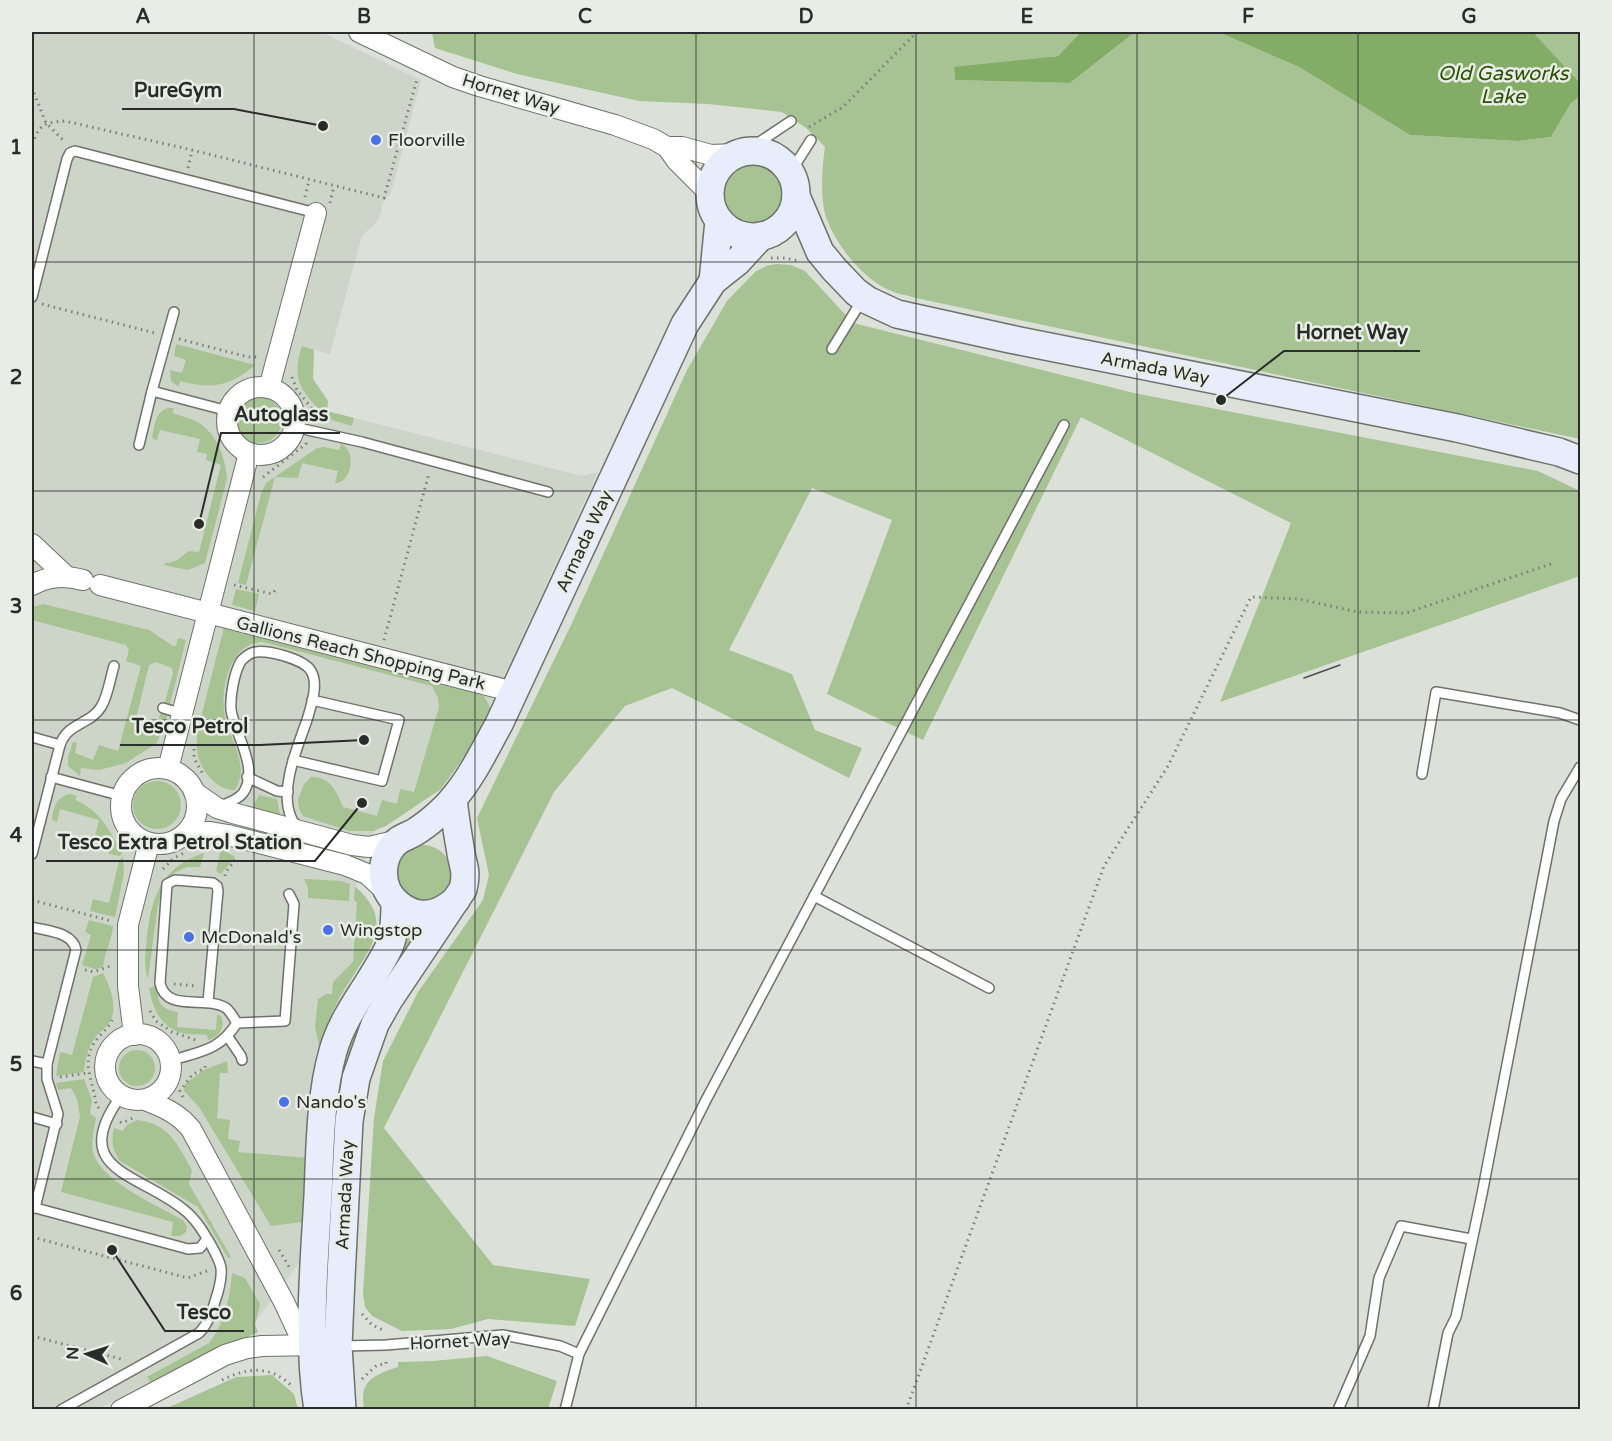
<svg xmlns="http://www.w3.org/2000/svg" width="1612" height="1441" viewBox="0 0 1612 1441" font-family="'Varela Round',sans-serif">
  <style>
    .built { fill: #ccd5c7 }
    .green { fill: #a7c394 }
    .water { fill: #83ac66 }
    .lines { fill: none; stroke-linecap: round; stroke-linejoin: round }
    .lane-casing { stroke: #6e726b; stroke-width: 12 }
    .street-casing { stroke: #6e726b; stroke-width: 22 }
    .secondary-casing { stroke: #6e726b; stroke-width: 30 }
    .path { stroke: #7b7f79; stroke-width: 3; stroke-dasharray: 1.5 4.5; stroke-linecap: butt }
    .lane { stroke: #fff; stroke-width: 9 }
    .street { stroke: #fff; stroke-width: 20 }
    .secondary { stroke: #e7edfb; stroke-width: 27 }
    .tram { stroke: #4d504c; stroke-width: 1.5 }
    .grid { fill: none; stroke: #2a2c29; stroke-width: 1.5; stroke-opacity: 0.55 }
    .poi-dot { fill: #4a71e4; stroke: #e8ede5; stroke-width: 2 }
    .labels { text-anchor: middle; dominant-baseline: central; stroke-width: 5; stroke-linejoin: round; paint-order: stroke }
    .street-label { font-size: 18px; fill: #2a2c29; stroke: #e8ede5 }
    .poi-label { font-size: 18px; fill: #2a2c29; stroke: #e8ede5; text-anchor: start }
    .water-label { font-size: 20px; font-style: italic; fill: #2b5001; stroke: #e8ede5 }
    .leader { fill: none; stroke: #2a2c29; stroke-width: 2 }
    .callout-dot { fill: #2a2c29; stroke: #e8ede5; stroke-width: 2 }
    .callout-label { font-size: 20px; text-anchor: middle; font-weight: bold; fill: #2a2c29; stroke: #e8ede5; stroke-width: 5; stroke-linejoin: round; paint-order: stroke }
    .neatline { fill: none; stroke: #2a2c29; stroke-width: 2 }
    .grid-label { font-size: 20px; text-anchor: middle; font-weight: bold; fill: #2a2c29 }
  </style>
  <rect width="100%" height="100%" fill="#dbe0d8"/>
  <path class="built" d="M 32,32 L 321,32 L 421,80 L 391,193 L 382,204 L 381,213 L 376,223 L 362,235 L 330,354 L 314,350 L 313,379 L 328,401 L 327,411 L 582,476 L 598,472 L 488,710 L 427,798 L 373,833 L 356,886 L 366,897 L 375,912 L 376,930 L 316,1052 L 299,1263 L 250,1329 L 243,1335 L 96,1410 L 32,1409 Z"/>
  <g class="green">
    <path d="M 432,32 L 1081,32 L 1058,56 L 954,68 L 955,80 L 1070,83 L 1135,32 L 1218,32 L 1299,67 L 1410,135 L 1518,141 L 1551,137 L 1571,103 L 1580,96 L 1580,439 L 916,298 C 907,295 897,294 889,290 C 862,278 836,245 826,217 C 820,197 822,167 825,147 L 806,128 L 782,112 L 708,104 L 639,101 L 517,74 L 435,48 Z"/>
    <path d="M 1533,32 L 1580,32 L 1580,83 Z"/>
    <circle cx="753" cy="193" r="31"/>
    <path d="M 776,264 L 791,265 L 805,271 L 853,323 L 1134,393 L 1538,471 L 1580,491 L 1580,576 L 1220,702 L 1291,523 L 1081,417 L 923,740 L 827,694 L 892,520 L 812,488 L 729,650 L 792,674 L 815,730 L 862,748 L 849,778 L 672,688 L 625,706 L 554,792 L 384,1128 L 493,1265 L 590,1279 L 575,1326 L 488,1319 L 451,1329 L 402,1331 L 372,1316 L 365,1307 L 363,1294 L 374,1118 L 383,1061 L 418,992 L 483,900 L 489,875 L 477,818 L 572,623 L 687,370 L 727,301 L 755,272 L 766,266 Z"/>
    <path d="M 176,344 L 255,365 C 231,386 211,390 180,381 L 179,387 L 171,381 L 170,370 L 182,373 L 186,360 L 174,356 Z"/>
    <path d="M 302,346 L 314,350 L 313,379 L 328,401 L 327,411 L 354,418 L 352,426 L 319,416 L 320,410 C 299,389 292,376 302,346 Z"/>
    <circle cx="259" cy="420" r="23"/>
    <path d="M 168,408 L 174,408 L 173,413 C 180,416 189,418 196,421 C 216,432 226,458 227,479 L 205,563 L 188,570 L 164,565 L 165,563 C 175,563 181,558 188,551 L 199,552 L 221,465 L 206,460 L 207,454 L 197,452 L 200,439 L 160,430 L 157,440 L 153,439 L 152,437 C 155,425 155,412 168,408 Z"/>
    <path d="M 341,444 C 357,451 352,483 335,483 L 338,471 L 302,463 L 298,478 L 275,477 L 246,585 L 238,583 L 261,494 L 266,483 L 317,448 L 324,447 L 339,450 Z"/>
    <path d="M 236,589 L 259,594 L 255,611 L 232,605 Z"/>
    <path d="M 43,604 L 149,630 L 173,646 L 176,646 L 178,638 L 186,640 L 170,704 L 165,702 L 173,673 L 172,668 L 156,662 L 149,665 L 136,719 L 137,721 L 156,727 L 161,712 L 168,714 L 157,743 L 126,763 L 99,770 L 81,768 L 80,776 L 68,766 L 68,757 L 73,742 L 77,743 L 75,753 L 93,760 L 99,745 L 118,751 L 141,666 L 126,661 L 129,650 L 126,645 L 32,620 L 32,607 Z"/>
    <path d="M 224,627 L 471,691 L 484,696 L 492,711 L 479,736 L 441,789 L 386,826 L 373,831 L 349,831 L 303,816 L 299,809 L 298,800 L 304,784 L 311,777 C 330,776 337,792 343,807 L 377,816 L 382,800 L 397,804 L 400,789 L 414,792 L 439,707 L 438,698 L 432,686 L 263,642 C 232,642 221,684 224,710 C 226,737 252,764 235,790 C 220,791 205,775 200,762 C 196,753 197,743 197,733 Z"/>
    <circle cx="157" cy="805" r="24"/>
    <path d="M 69,794 L 77,796 L 75,800 C 100,810 109,830 122,853 L 120,856 L 109,854 C 107,844 106,839 95,836 L 99,820 L 60,809 L 57,822 L 52,820 C 53,808 56,798 69,794 Z"/>
    <path d="M 259,795 L 277,799 L 280,814 L 276,816 L 254,809 L 254,805 Z"/>
    <circle cx="423" cy="873" r="28"/>
    <path d="M 221,849 L 235,857 L 221,874 L 216,871 Z"/>
    <path d="M 204,853 L 200,867 L 187,867 L 174,873 L 165,884 L 158,904 L 148,979 C 143,965 146,950 147,936 C 152,895 162,867 204,853 Z"/>
    <path d="M 123,856 L 124,873 L 115,917 L 90,911 L 93,899 L 109,903 L 119,861 Z"/>
    <path d="M 304,879 L 341,881 L 350,884 L 349,901 L 308,898 L 308,888 Z"/>
    <path d="M 355,887 C 401,925 362,957 341,995 C 332,1011 328,1030 319,1046 L 315,1027 L 318,999 L 326,994 L 332,994 L 333,982 L 353,962 L 357,902 L 354,901 Z"/>
    <path d="M 89,920 L 113,926 C 112,941 104,953 103,968 L 94,969 L 82,965 L 91,935 L 85,932 Z"/>
    <path d="M 404,925 L 423,930 L 368,1016 L 332,1271 L 325,1270 L 333,1106 L 344,1056 L 358,1017 Z"/>
    <path d="M 103,973 C 110,986 119,1009 109,1023 C 105,1028 100,1032 96,1036 C 88,1047 85,1059 84,1072 L 56,1076 L 60,1052 L 72,1055 L 93,977 Z"/>
    <path d="M 158,985 C 156,1002 161,1009 178,1012 L 177,1027 L 216,1030 L 217,1015 L 220,1015 C 227,1026 219,1037 208,1040 L 207,1035 C 199,1034 190,1035 182,1033 C 161,1028 152,1007 149,988 Z"/>
    <circle cx="137" cy="1068" r="18"/>
    <path d="M 227,1061 L 228,1073 L 220,1073 L 217,1118 L 230,1120 L 228,1139 L 240,1141 L 238,1152 L 308,1158 L 302,1222 L 271,1226 L 199,1107 L 184,1091 L 185,1084 L 204,1070 Z"/>
    <path d="M 84,1079 L 92,1100 L 90,1114 L 96,1118 C 94,1130 90,1144 94,1155 C 104,1183 159,1206 184,1221 L 187,1227 L 186,1232 L 180,1236 L 171,1236 L 173,1222 L 61,1192 L 80,1117 L 77,1099 L 71,1088 L 58,1090 L 56,1083 Z"/>
    <path d="M 137,1120 C 170,1124 177,1144 192,1170 L 189,1184 L 231,1257 L 228,1258 L 198,1207 L 120,1161 C 112,1149 111,1142 114,1128 L 123,1131 L 127,1125 Z"/>
    <path d="M 232,1273 L 245,1278 L 260,1304 L 255,1325 L 258,1332 L 152,1385 L 147,1377 L 209,1343 C 224,1325 230,1297 232,1273 Z"/>
    <path d="M 487,1356 L 557,1381 L 548,1409 L 364,1409 C 359,1380 374,1375 398,1367 L 398,1362 L 433,1361 Z"/>
    <path d="M 272,1375 L 294,1394 L 298,1409 L 165,1409 L 236,1377 Z"/>
  </g>
  <g class="water">
    <path d="M 1081,32 L 1135,32 L 1070,83 L 955,80 L 954,67 L 1058,56 Z"/>
    <path d="M 1218,32 L 1533,32 L 1580,83 L 1580,96 L 1571,103 L 1551,137 L 1518,141 L 1410,135 L 1299,67 Z"/>
  </g>
  <g class="lines">
    <defs>
      <g id="lane">
        <path d="M 746,151 L 791,121"/>
        <path d="M 790,173 L 811,140"/>
        <path d="M 32,297 L 67,159 L 70,153 L 75,151 L 316,213"/>
        <path d="M 832,349 L 862,300"/>
        <path d="M 152,391 L 228,411"/>
        <path d="M 294,427 L 362,442 L 548,492"/>
        <path d="M 139,445 L 152,391 L 174,312"/>
        <path d="M 163,708 L 183,714"/>
        <path d="M 32,737 L 60,745 L 32,854"/>
        <path d="M 60,745 C 68,722 90,725 101,707 C 108,696 110,679 114,666"/>
        <path d="M 293,760 L 382,781 L 399,720 L 312,700"/>
        <path d="M 1422,774 L 1436,692 L 1560,713 L 1580,720"/>
        <path d="M 51,777 L 122,796"/>
        <path d="M 247,777 L 277,791 L 288,792"/>
        <path d="M 219,807 C 227,803 238,800 243,793 C 260,769 235,735 231,710 C 230,696 234,673 241,661 C 243,659 249,654 252,653 C 264,648 304,659 311,671 C 319,684 311,706 307,720 C 298,746 279,789 291,817 C 292,821 296,825 299,828"/>
        <path d="M 814,896 L 989,988"/>
        <path d="M 32,927 C 47,931 73,932 76,950 L 47,1064 L 32,1061"/>
        <path d="M 208,1002 L 218,891 L 217,886 L 213,883 L 175,880 L 167,884 L 160,983 C 166,1013 206,995 226,1008 C 230,1011 234,1018 237,1023"/>
        <path d="M 228,1037 L 241,1056 L 242,1060"/>
        <path d="M 170,1061 C 201,1051 219,1051 237,1023 L 285,1021 L 294,904 L 289,894"/>
        <path d="M 32,1117 L 57,1124"/>
        <path d="M 32,1207 L 188,1249 L 200,1248 L 207,1239"/>
        <path d="M 35,1208 L 58,1114 L 47,1079 L 47,1064"/>
        <path d="M 342,1346 L 386,1345 L 503,1335 L 560,1346 L 579,1354"/>
        <path d="M 61,1410 L 199,1333 C 210,1322 213,1307 218,1292 C 224,1269 222,1265 211,1245 C 203,1231 195,1218 183,1209 C 138,1173 67,1170 121,1096"/>
        <path d="M 565,1410 L 579,1354 L 706,1100 L 1064,425"/>
        <path d="M 1338,1410 L 1370,1336 L 1379,1278 L 1401,1226 L 1471,1239"/>
        <path d="M 1433,1410 L 1448,1333 L 1456,1317 L 1482,1194 L 1554,821 L 1561,799 L 1580,767"/>
      </g>
      <g id="street">
        <path d="M 359,32 L 453,77 L 479,86 L 615,125 L 653,139 L 667,147 L 677,161 L 710,194"/>
        <path d="M 667,147 L 682,147 L 711,155 L 736,154"/>
        <circle cx="261" cy="421" r="34"/>
        <path d="M 269,388 L 316,213"/>
        <path d="M 32,544 L 66,576"/>
        <path d="M 32,585 C 49,576 64,575 83,580"/>
        <path d="M 100,585 L 514,692"/>
        <circle cx="159" cy="806" r="38"/>
        <path d="M 168,769 L 249,453"/>
        <path d="M 194,792 L 217,808 L 233,813 L 352,845 L 369,847 L 399,840"/>
        <path d="M 186,833 L 210,832 L 228,835 L 345,865 L 367,874 L 389,894"/>
        <circle cx="138" cy="1067" r="33"/>
        <path d="M 134,1035 L 128,986 L 128,925 L 149,843"/>
        <path d="M 145,1100 C 163,1107 178,1113 191,1129 L 284,1302 L 304,1345"/>
        <path d="M 121,1410 L 225,1355 L 247,1348 L 262,1346 L 317,1345"/>
      </g>
      <g id="secondary">
        <circle cx="753" cy="194" r="43"/>
        <path d="M 796,196 L 820,252 L 834,269 L 856,292 L 867,300 L 897,314 L 1010,339 L 1457,428 L 1559,452 L 1580,460"/>
        <path d="M 713,281 L 719,221"/>
        <path d="M 456,900 C 445,909 434,916 419,914 C 406,912 393,902 387,890 C 380,873 383,852 399,840 C 404,837 410,835 415,832 C 428,824 444,810 453,799 C 472,777 485,749 499,724 L 685,324 L 713,281 L 737,262 L 761,236"/>
        <path d="M 318,1410 C 307,1339 314,1267 318,1196 C 320,1148 320,1097 333,1051 C 344,1012 372,983 389,947 C 395,934 395,916 395,902"/>
        <path d="M 342,1410 L 338,1346 L 341,1277 L 349,1121 L 356,1078 L 375,1024 L 388,1001 L 463,889 C 468,868 462,866 460,847 C 457,831 455,815 453,800"/>
      </g>
    </defs>
    <use href="#lane" class="lane-casing"/>
    <use href="#street" class="street-casing"/>
    <use href="#secondary" class="secondary-casing"/>
    <g class="path">
      <path d="M 34,93 L 46,123 L 65,142"/>
      <path d="M 809,127 L 843,107 L 917,32"/>
      <path d="M 32,144 C 41,123 43,123 65,121 L 192,150 L 384,198 L 417,79"/>
      <path d="M 188,168 L 192,150"/>
      <path d="M 305,197 L 309,181"/>
      <path d="M 330,203 L 334,186"/>
      <path d="M 771,258 L 785,258 L 799,261"/>
      <path d="M 42,304 L 155,333"/>
      <path d="M 179,339 L 248,357 L 260,357"/>
      <path d="M 292,377 L 297,390 L 313,410 L 311,417"/>
      <path d="M 263,477 L 306,444 L 306,442"/>
      <path d="M 234,585 L 272,594 L 277,588"/>
      <path d="M 384,640 L 429,473"/>
      <path d="M 194,749 L 194,758 L 204,776"/>
      <path d="M 163,869 L 174,858 L 186,852"/>
      <path d="M 225,876 L 226,872 L 237,857"/>
      <path d="M 32,900 L 111,921"/>
      <path d="M 85,970 L 94,972 L 110,966"/>
      <path d="M 174,984 L 197,986"/>
      <path d="M 150,1011 L 156,1021 L 172,1032 L 196,1040"/>
      <path d="M 60,1077 L 88,1073"/>
      <path d="M 183,1097 L 180,1091 L 192,1075 L 205,1068 L 205,1063"/>
      <path d="M 99,1108 L 96,1105 C 94,1083 81,1065 94,1043 C 99,1035 108,1029 112,1020"/>
      <path d="M 120,1122 L 122,1123 L 135,1117"/>
      <path d="M 32,1237 L 188,1278 L 209,1270"/>
      <path d="M 279,1250 L 291,1270"/>
      <path d="M 362,1314 L 372,1325 L 385,1331"/>
      <path d="M 32,1336 L 125,1360"/>
      <path d="M 362,1379 L 377,1365 L 386,1364 L 386,1358"/>
      <path d="M 222,1380 C 249,1367 270,1365 293,1387"/>
      <path d="M 906,1410 L 1104,866 L 1168,766 L 1251,597 L 1299,599 L 1357,612 L 1406,613 L 1551,564"/>
    </g>
    <use href="#lane" class="lane"/>
    <use href="#street" class="street"/>
    <use href="#secondary" class="secondary"/>
    <path class="tram" d="M 1304,678 L 1340,665"/>
  </g>
  <path class="grid" d="M 254,32 L 254,1410M 475,32 L 475,1410M 696,32 L 696,1410M 916,32 L 916,1410M 1137,32 L 1137,1410M 1358,32 L 1358,1410M 32,262 L 1580,262M 32,491 L 1580,491M 32,720 L 1580,720M 32,950 L 1580,950M 32,1179 L 1580,1179"/>
  <g class="poi-dot">
    <circle cx="376" cy="140" r="6"/>
    <circle cx="328" cy="930" r="6"/>
    <circle cx="189" cy="937" r="6"/>
    <circle cx="284" cy="1102" r="6"/>
  </g>
  <g class="labels">
    <g class="street-label">
      <text transform="translate(511 94) rotate(17)">Hornet Way</text>
      <text transform="translate(1155 368) rotate(11)">Armada Way</text>
      <text transform="translate(584 541) rotate(-65)">Armada Way</text>
      <text transform="translate(361 653) rotate(14)">Gallions Reach Shopping Park</text>
      <text transform="translate(345 1195) rotate(-87)">Armada Way</text>
      <text transform="translate(460 1341) rotate(-3)">Hornet Way</text>
    </g>
    <g class="poi-label">
      <text x="388" y="140">Floorville</text>
      <text x="340" y="930">Wingstop</text>
      <text x="201" y="937">McDonald's</text>
      <text x="296" y="1102">Nando's</text>
    </g>
    <g class="water-label">
      <text x="1503" y="74">Old Gasworks<tspan x="1503" dy="23">Lake</tspan></text>
    </g>
  </g>
  <path class="leader" d="M323 126L234 109H122M1221 400L1284 351H1420M199 524L221 433H340M364 740L260 745H120M362 803L315 861H46M112 1250L165 1331H244"/>
  <g class="callout-dot">
    <circle cx="323" cy="126" r="6"/>
    <circle cx="1221" cy="400" r="6"/>
    <circle cx="199" cy="524" r="6"/>
    <circle cx="364" cy="740" r="6"/>
    <circle cx="362" cy="803" r="6"/>
    <circle cx="112" cy="1250" r="6"/>
  </g>
  <g class="callout-label">
    <text x="178" y="97">PureGym</text>
    <text x="1352" y="339">Hornet Way</text>
    <text x="281" y="421">Autoglass</text>
    <text x="190" y="733">Tesco Petrol</text>
    <text x="180" y="849">Tesco Extra Petrol Station</text>
    <text x="204" y="1319">Tesco</text>
  </g>
  <rect width="1612" height="1441" fill="none" stroke="#e8ede5" stroke-width="66"/>
  <g transform="translate(87 1354) rotate(273)" stroke="#e8ede5" stroke-width="4.5" paint-order="stroke">
  <path d="M0-4.5L10 22L0 15L-10 22Z" fill="#2a2c29"/>
  <text y="-9" font-size="16" font-weight="bold" text-anchor="middle" fill="#2a2c29">N</text>
  </g>
  <rect x="33" y="33" width="1546" height="1375" class="neatline"/>
  <g class="grid-label">
    <text x="143" y="23">A</text>
    <text x="364" y="23">B</text>
    <text x="585" y="23">C</text>
    <text x="806" y="23">D</text>
    <text x="1027" y="23">E</text>
    <text x="1248" y="23">F</text>
    <text x="1469" y="23">G</text>
    <text x="16" y="154">1</text>
    <text x="16" y="384">2</text>
    <text x="16" y="613">3</text>
    <text x="16" y="842">4</text>
    <text x="16" y="1071">5</text>
    <text x="16" y="1300">6</text>
  </g>
</svg>
